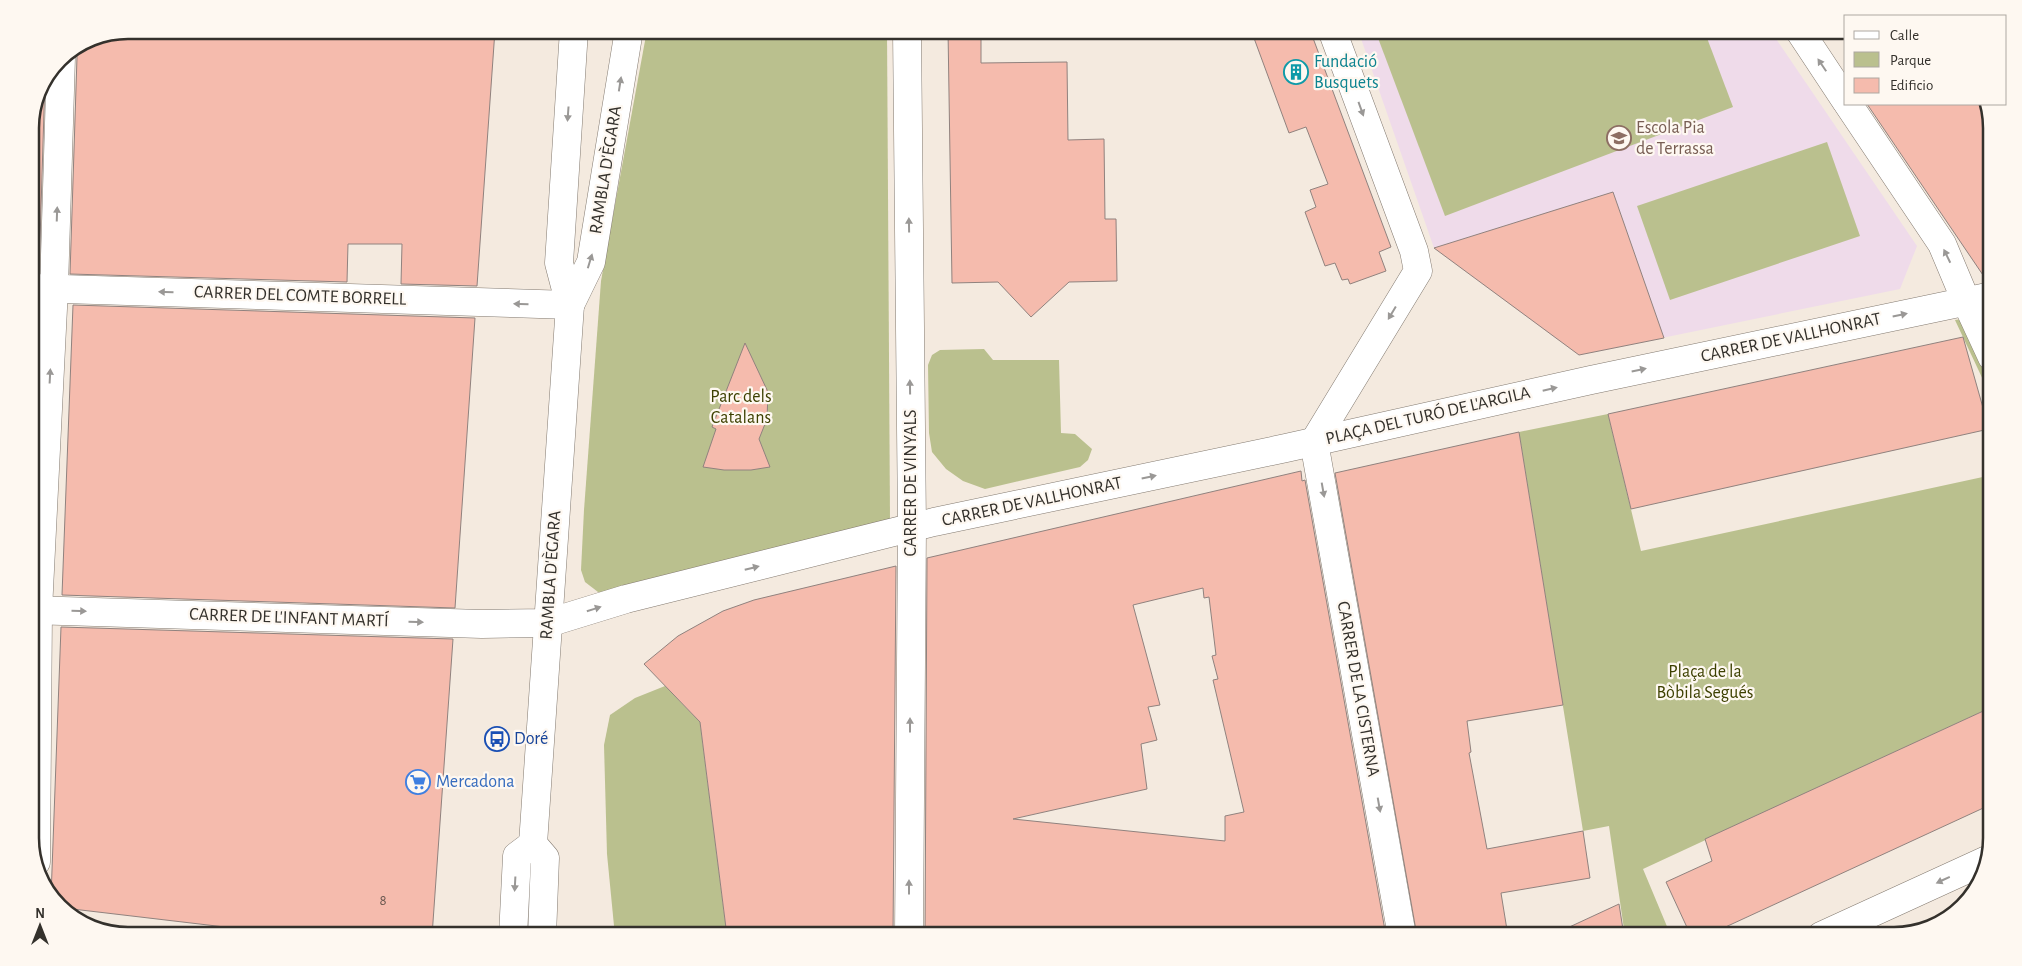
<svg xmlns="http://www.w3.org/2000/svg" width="2022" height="966" viewBox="0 0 2022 966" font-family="'Alegreya Sans',sans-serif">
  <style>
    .education { fill: #efdbea }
    .green { fill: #bac08e }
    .building { fill: #f5bbad; stroke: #90827e; fill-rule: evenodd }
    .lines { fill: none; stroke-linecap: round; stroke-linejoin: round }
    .pedestrian-casing { stroke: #837a70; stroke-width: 29 }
    .minor-casing { stroke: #837a70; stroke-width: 29 }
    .pedestrian { stroke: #fff; stroke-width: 28 }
    .minor { stroke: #fff; stroke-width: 28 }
    .oneway { fill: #9a9896 }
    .labels { text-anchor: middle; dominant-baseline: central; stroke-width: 4.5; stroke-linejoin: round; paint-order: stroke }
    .number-label { font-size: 15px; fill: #64544c }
    .culture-label { font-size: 18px; fill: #0d838f; stroke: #fef8f1; text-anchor: start }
    .education-label { font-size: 18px; fill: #785e54; stroke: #fef8f1; text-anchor: start }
    .street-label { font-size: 18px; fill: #34312c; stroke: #fef8f1 }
    .park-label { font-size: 18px; fill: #3d4000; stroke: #fef8f1 }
    .transit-label { font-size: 18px; fill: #164399; stroke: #fef8f1; text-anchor: start }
    .shop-label { font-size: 18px; fill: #366cbe; stroke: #fef8f1; text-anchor: start }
    .rim { fill: none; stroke: #34312c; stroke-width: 2.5 }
  </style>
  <rect width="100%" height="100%" fill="#f4eadf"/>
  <path class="education" d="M 1358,30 L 1770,30 L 1917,246 L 1900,289 L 1579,355 L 1434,248 Z"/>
  <g class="green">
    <path d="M 647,30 L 887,30 L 890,521 L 610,594 L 598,592 L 585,582 L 581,570 L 584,510 L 601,281 Z"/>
    <path d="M 1375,30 L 1704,30 L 1733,107 L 1445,216 Z"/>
    <path d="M 1827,142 L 1860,236 L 1670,300 L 1637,206 Z"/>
    <path d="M 1989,315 L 1992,321 L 1992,399 L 1955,320 Z"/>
    <path d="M 984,349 L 993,360 L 1059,360 L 1061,433 L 1075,434 L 1092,449 L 1088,460 L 1080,467 L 985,489 L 963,481 L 946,469 L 932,452 L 929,433 L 928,365 L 932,355 L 940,350 Z"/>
    <path d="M 1608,414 L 1641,551 L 1992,475 L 1992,707 L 1643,869 L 1671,936 L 1625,936 L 1609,826 L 1583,831 L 1519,432 Z"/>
    <path d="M 665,686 L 700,722 L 727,936 L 615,936 L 607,854 L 604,745 L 610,715 L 635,698 Z"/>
  </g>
  <g class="building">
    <path d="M 128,30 L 495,30 L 477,286 L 401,284 L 402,244 L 348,244 L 347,282 L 70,274 L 77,57 L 74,48 L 91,37 Z"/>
    <path d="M 948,30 L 981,30 L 981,63 L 1067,62 L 1068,140 L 1104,139 L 1105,219 L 1116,219 L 1117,281 L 1069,282 L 1031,317 L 998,282 L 952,283 Z"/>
    <path d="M 1251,30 L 1310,30 L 1391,247 L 1379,252 L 1386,271 L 1350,284 L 1348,279 L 1342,280 L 1335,263 L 1325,266 L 1305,212 L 1316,207 L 1310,190 L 1328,184 L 1306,127 L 1289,133 Z"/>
    <path d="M 45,79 L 39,273 L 30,272 L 30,122 L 38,90 Z"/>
    <path d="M 1867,104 L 1986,104 L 1992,122 L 1992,281 L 1987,281 Z"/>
    <path d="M 1613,192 L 1664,338 L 1579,355 L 1434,248 Z"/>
    <path d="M 73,305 L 475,318 L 455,608 L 62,595 Z"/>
    <path d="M 1963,337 L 1989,429 L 1631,509 L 1608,414 Z"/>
    <path d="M 745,343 L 768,392 L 767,419 L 759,439 L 770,467 L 751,470 L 724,470 L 703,467 L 716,429 L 712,427 Z"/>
    <path d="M 1519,432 L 1563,705 L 1467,721 L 1471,752 L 1469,753 L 1487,849 L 1583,831 L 1590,878 L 1501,893 L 1508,936 L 1417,936 L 1335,473 Z"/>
    <path d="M 1301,471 L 1302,481 L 1305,480 L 1386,936 L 925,936 L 927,558 ZM 1203,588 L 1204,598 L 1209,597 L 1216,655 L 1212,656 L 1218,679 L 1213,680 L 1244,812 L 1225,816 L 1225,841 L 1013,819 L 1147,789 L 1141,744 L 1157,740 L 1148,707 L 1160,705 L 1133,605 Z"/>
    <path d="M 896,566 L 893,936 L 727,936 L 700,722 L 644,664 L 678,636 L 723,611 L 754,600 Z"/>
    <path d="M 61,627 L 453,639 L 432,936 L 301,936 L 64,908 L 51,897 Z"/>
    <path d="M 1992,707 L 1992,804 L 1706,936 L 1691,936 L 1666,882 L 1712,861 L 1705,839 Z"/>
    <path d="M 1619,904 L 1624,936 L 1550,936 Z"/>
  </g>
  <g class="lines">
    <defs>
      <path id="pedestrian" d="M 1966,301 L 1992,357"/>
      <g id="minor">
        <path d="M 907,30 L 912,527 L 909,936"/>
        <path d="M 1799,30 L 1846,101"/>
        <path d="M 1848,104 L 1942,244 L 1966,301"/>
        <path d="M 30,288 L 570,305"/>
        <path d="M 570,305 L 591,262 L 629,30"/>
        <path d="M 1314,442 L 1402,936"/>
        <path d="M 1314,442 L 1418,271 L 1414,251 L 1332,30"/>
        <path d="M 30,610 L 482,624 L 548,623 L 626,599 L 934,522 L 1286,448 L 1591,380 L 1992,296"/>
        <path d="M 36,862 L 38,610 L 54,288 L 61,57"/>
        <path d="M 513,936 L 517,856 L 533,844"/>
        <path d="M 542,936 L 545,858 L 533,844 L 570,305 L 559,263 L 574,30"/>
        <path d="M 1821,936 L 1987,860"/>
      </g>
    </defs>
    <use href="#pedestrian" class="pedestrian-casing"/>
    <use href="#minor" class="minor-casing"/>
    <use href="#pedestrian" class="pedestrian"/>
    <use href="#minor" class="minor"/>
  </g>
  <defs><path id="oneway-solid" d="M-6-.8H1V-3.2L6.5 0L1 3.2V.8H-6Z" transform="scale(1.25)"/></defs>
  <g class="oneway">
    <use href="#oneway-solid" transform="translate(1822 65) rotate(-124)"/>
    <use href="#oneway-solid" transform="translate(620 84) rotate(-81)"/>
    <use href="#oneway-solid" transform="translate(1361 109) rotate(70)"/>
    <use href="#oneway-solid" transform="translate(568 114) rotate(94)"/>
    <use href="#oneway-solid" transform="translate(57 214) rotate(-88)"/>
    <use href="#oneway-solid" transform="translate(909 225) rotate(-91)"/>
    <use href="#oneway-solid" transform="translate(1947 256) rotate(-116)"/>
    <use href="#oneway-solid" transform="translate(590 261) rotate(-73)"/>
    <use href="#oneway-solid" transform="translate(166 292) rotate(-178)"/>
    <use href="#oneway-solid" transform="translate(521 304) rotate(-178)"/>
    <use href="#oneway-solid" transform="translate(1392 313) rotate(121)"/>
    <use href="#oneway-solid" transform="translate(1900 315) rotate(-12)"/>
    <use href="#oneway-solid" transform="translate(1639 370) rotate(-12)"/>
    <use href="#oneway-solid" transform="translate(50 376) rotate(-87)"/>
    <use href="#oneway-solid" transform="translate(910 387) rotate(-91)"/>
    <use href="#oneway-solid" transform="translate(1550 389) rotate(-13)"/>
    <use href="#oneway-solid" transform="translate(1149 477) rotate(-12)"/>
    <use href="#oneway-solid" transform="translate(1323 490) rotate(80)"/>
    <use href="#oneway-solid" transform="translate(752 568) rotate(-14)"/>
    <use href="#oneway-solid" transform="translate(594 609) rotate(-17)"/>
    <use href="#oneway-solid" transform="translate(79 611) rotate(2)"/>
    <use href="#oneway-solid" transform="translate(416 622) rotate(2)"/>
    <use href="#oneway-solid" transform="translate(910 725) rotate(-90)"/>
    <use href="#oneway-solid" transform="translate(1379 805) rotate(80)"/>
    <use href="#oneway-solid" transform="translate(1943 880) rotate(155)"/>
    <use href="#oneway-solid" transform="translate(515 884) rotate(93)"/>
    <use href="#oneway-solid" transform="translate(909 887) rotate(-90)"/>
  </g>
  <defs>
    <symbol id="building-ring" viewBox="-11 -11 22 22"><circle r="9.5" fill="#fef8f1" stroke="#0f9aa8" stroke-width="1.5"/><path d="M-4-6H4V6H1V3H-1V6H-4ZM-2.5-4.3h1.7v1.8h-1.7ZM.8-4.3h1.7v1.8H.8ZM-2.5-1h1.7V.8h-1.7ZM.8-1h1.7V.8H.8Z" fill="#0f9aa8"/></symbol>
    <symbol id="school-ring" viewBox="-11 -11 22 22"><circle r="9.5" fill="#fef8f1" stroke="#8d6e63" stroke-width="1.5"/><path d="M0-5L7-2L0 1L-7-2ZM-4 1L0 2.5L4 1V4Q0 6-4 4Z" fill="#8d6e63"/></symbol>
    <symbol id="bus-ring" viewBox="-11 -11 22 22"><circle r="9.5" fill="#fef8f1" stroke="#1a4fb4" stroke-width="1.5"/><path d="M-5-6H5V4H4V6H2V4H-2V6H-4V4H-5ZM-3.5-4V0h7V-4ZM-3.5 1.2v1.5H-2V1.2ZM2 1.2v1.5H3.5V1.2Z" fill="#1a4fb4"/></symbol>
    <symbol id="supermarket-ring" viewBox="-11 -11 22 22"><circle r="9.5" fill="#fef8f1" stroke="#3f7fe0" stroke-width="1.5"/><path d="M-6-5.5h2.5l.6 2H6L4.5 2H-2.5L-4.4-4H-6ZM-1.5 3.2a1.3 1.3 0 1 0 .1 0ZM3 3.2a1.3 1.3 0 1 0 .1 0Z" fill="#3f7fe0"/></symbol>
  </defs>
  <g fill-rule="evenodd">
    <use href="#building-ring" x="1282" y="58" width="28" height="28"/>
    <use href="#school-ring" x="1605" y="124" width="28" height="28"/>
    <use href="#bus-ring" x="483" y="725" width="28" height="28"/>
    <use href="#supermarket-ring" x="404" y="768" width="28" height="28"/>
  </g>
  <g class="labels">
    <g class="number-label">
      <text x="383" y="900">8</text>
    </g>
    <g class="culture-label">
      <text x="1314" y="62">Fundació<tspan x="1314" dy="21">Busquets</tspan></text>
    </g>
    <g class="education-label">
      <text x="1636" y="128">Escola Pia<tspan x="1636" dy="21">de Terrassa</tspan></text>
    </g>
    <g class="street-label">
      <text transform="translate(606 170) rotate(-81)">RAMBLA D'ÈGARA</text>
      <text transform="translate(300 296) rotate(2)">CARRER DEL COMTE BORRELL</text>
      <text transform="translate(1791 338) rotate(-12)">CARRER DE VALLHONRAT</text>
      <text transform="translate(1428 416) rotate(-13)">PLAÇA DEL TURÓ DE L'ARGILA</text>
      <text transform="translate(911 483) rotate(-90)">CARRER DE VINYALS</text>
      <text transform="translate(1032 502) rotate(-12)">CARRER DE VALLHONRAT</text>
      <text transform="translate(551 575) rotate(-86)">RAMBLA D'ÈGARA</text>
      <text transform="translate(289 618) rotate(2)">CARRER DE L'INFANT MARTÍ</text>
      <text transform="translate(1358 689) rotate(80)">CARRER DE LA CISTERNA</text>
    </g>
    <g class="park-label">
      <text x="741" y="397">Parc dels<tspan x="741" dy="21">Catalans</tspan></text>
      <text x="1705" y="672">Plaça de la<tspan x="1705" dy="21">Bòbila Segués</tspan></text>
    </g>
    <g class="transit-label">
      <text x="514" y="739">Doré</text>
    </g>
    <g class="shop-label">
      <text x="436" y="782">Mercadona</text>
    </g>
  </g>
  <path d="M0 0H2022V966H0ZM128 39H1894A89 89 0 0 1 1983 128V838A89 89 0 0 1 1894 927H128A89 89 0 0 1 39 838V128A89 89 0 0 1 128 39Z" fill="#fef8f1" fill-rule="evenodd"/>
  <path class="rim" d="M128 39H1894A89 89 0 0 1 1983 128V838A89 89 0 0 1 1894 927H128A89 89 0 0 1 39 838V128A89 89 0 0 1 128 39Z"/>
  <rect x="1844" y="15" width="162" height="90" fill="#fef8f1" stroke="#ada8a2"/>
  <rect x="1854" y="31" width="25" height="8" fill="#ffffff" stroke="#ada8a2"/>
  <text x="1890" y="40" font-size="15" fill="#34312c">Calle</text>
  <rect x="1854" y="52" width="25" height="15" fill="#bac08e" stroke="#ada8a2"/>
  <text x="1890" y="65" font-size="15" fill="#34312c">Parque</text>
  <rect x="1854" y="78" width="25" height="15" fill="#f5bbad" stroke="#ada8a2"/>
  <text x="1890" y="90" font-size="15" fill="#34312c">Edificio</text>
  <g transform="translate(40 926)" stroke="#fef8f1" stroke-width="4" paint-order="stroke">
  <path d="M0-4L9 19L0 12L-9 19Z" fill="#34312c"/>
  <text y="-8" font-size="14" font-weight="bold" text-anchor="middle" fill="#34312c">N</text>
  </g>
</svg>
